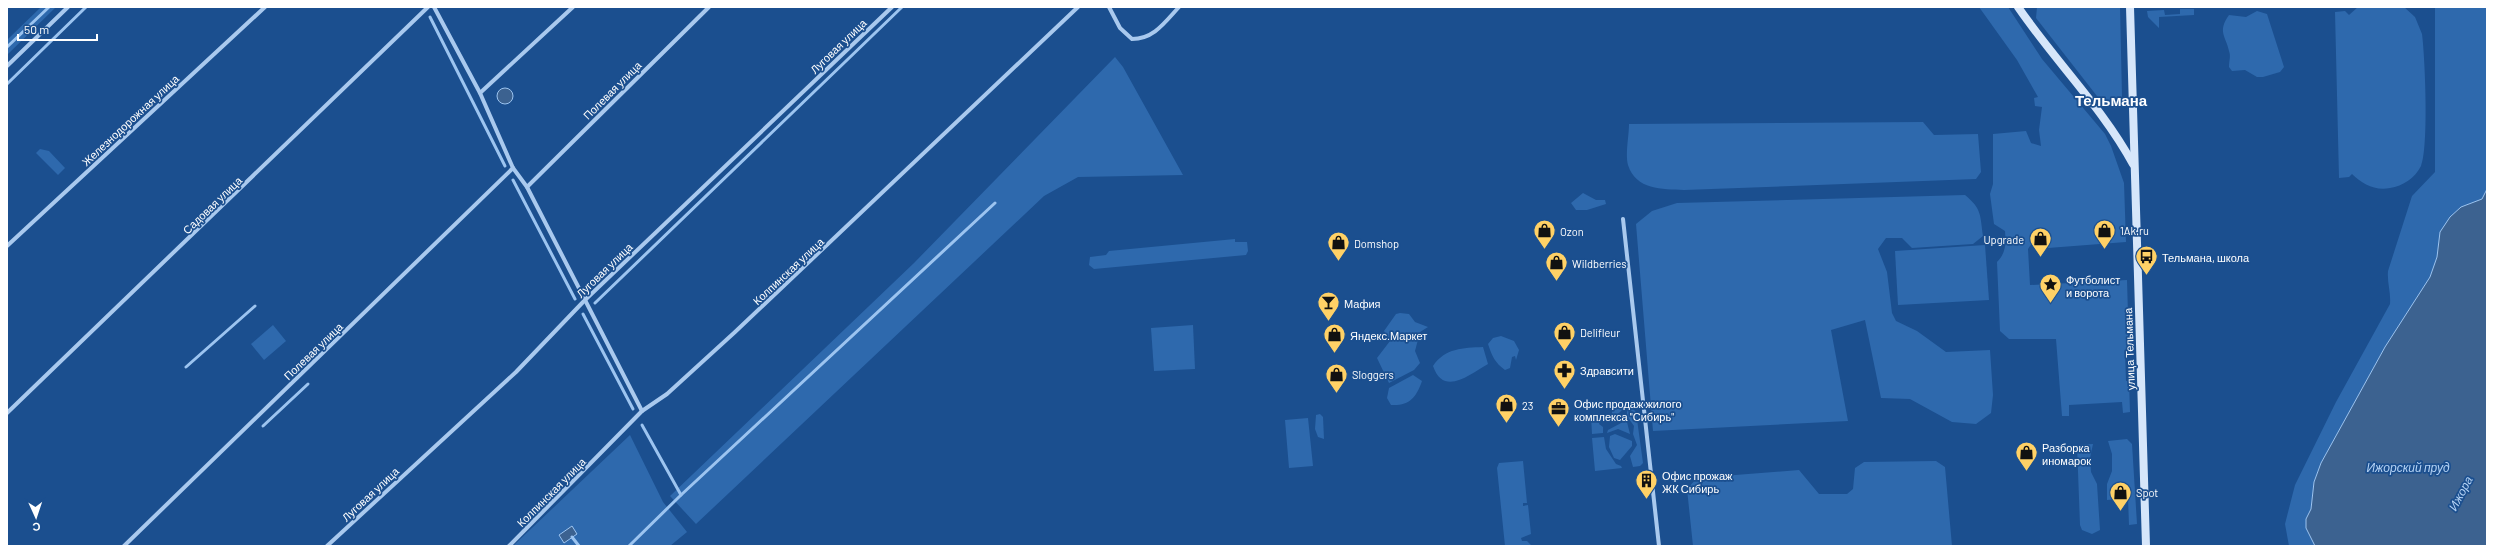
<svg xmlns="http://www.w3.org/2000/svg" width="2494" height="553" viewBox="0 0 2494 553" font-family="Barlow,sans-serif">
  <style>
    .green { fill: #2e69ad }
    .water { fill: #3c6290; stroke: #9cc4f0 }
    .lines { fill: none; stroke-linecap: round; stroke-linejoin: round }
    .stream { stroke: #9cc4f0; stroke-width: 3 }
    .street { stroke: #a9c9ee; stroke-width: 4 }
    .secondary { stroke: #d6e6fa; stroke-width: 8 }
    .labels { text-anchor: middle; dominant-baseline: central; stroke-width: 3.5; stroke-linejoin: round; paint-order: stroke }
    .street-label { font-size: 11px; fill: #fff; stroke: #1b4f8f }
    .poi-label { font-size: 11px; fill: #fff; stroke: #1b4f8f; text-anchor: start }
    .water-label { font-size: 12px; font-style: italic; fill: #b5d3f5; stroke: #1b4f8f }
    .district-label { font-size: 15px; font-weight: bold; fill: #fff; stroke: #1b4f8f }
  </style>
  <rect width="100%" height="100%" fill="#1b4f8f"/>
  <g class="green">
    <path d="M 41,7 L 56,7 L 7,55 L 7,40 Z"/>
    <path d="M 1979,7 L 2008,7 L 2042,59 L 2105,134 L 2111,146 L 2124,183 L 2126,242 L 2048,248 L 2047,243 L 2032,243 L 2028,249 L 2030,285 L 2127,280 L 2129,349 L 2125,350 L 2126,381 L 2129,381 L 2130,412 L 2123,413 L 2122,402 L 2069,405 L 2069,416 L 2062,416 L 2056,339 L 2009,339 L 2000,331 L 1997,262 C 2006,253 2006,244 2005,231 L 1994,224 L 1990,194 L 1993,184 L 1993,134 L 2026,131 L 2031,143 L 2041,146 L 2039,130 L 2042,107 L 2035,106 L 2034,98 L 2038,97 L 2017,60 Z"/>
    <path d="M 2037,7 L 2120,7 L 2122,97 L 2116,108 L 2104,105 L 2036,18 Z"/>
    <path d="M 2358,7 L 2404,7 L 2415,17 L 2422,34 C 2425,57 2429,147 2421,166 C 2415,178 2403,186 2390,188 C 2375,191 2362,184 2352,174 L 2349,177 L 2339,178 L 2335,12 L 2345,11 L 2349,15 Z"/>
    <path d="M 2435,7 L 2487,7 L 2487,189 L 2482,199 L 2461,207 L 2450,217 L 2441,232 L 2437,257 L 2430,277 L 2385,347 L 2321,463 L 2314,482 L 2311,509 L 2306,519 L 2306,528 L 2315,546 L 2289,546 L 2285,524 L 2295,485 L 2336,402 L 2390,304 C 2391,292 2387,283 2388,271 L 2412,196 L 2435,172 Z"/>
    <path d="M 2180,9 L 2194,9 L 2194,15 L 2159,17 L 2159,28 L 2148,17 L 2147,11 L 2164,10 L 2165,15 L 2180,14 Z"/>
    <path d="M 2257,11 L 2267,14 L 2284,67 L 2280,72 L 2263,77 L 2257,77 L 2245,70 L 2232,71 L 2229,67 C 2229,61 2231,56 2229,51 C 2226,36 2217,32 2229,15 L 2246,17 Z"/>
    <path d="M 1115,57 L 1123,67 L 1183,175 L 1078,177 L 1044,196 L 696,524 L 670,496 L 914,263 Z"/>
    <path d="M 1923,122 L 1934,135 L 1978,134 L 1981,172 L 1976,179 L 1684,190 C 1662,189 1636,190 1628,165 C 1625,154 1629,136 1629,124 Z"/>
    <path d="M 40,149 L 49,151 L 65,168 L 58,175 L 36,153 Z"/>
    <path d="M 1583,193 L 1596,200 L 1605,200 L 1606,204 L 1587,210 L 1576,210 L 1571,203 Z"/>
    <path d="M 1965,195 C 1982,209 1980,215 1983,236 L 1973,244 L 1912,248 L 1902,238 L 1886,238 L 1878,249 L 1887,272 L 1892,313 L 1896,321 L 1917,331 L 1946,352 L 1990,350 L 1993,395 L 1991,413 L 1976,424 L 1952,422 L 1910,399 L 1881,398 L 1865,320 L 1831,330 L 1848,421 L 1653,431 L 1636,224 L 1652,211 L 1677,203 Z"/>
    <path d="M 1235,239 L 1235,242 L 1247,242 L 1248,251 L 1246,255 L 1094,269 L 1089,265 L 1090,257 L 1106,255 L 1109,251 Z"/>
    <path d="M 1985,245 L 1989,300 L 1898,305 L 1895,251 Z"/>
    <path d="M 1400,313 L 1409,314 L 1415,322 L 1428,327 L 1420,332 L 1415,351 L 1420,363 L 1414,370 L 1389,383 L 1377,358 L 1390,341 L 1384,331 L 1396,314 Z"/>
    <path d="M 273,325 L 286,341 L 264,360 L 251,344 Z"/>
    <path d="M 1193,325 L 1195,369 L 1154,371 L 1151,328 Z"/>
    <path d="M 1501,336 L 1514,341 L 1519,350 L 1516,360 L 1515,356 L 1512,357 L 1510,368 L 1505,370 C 1495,363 1492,356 1488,344 L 1493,338 Z"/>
    <path d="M 1483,347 L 1488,364 C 1471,373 1444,398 1433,366 C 1445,348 1463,348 1483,347 Z"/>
    <path d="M 1413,375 L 1422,381 C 1416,398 1409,406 1391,405 L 1387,398 L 1389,388 Z"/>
    <path d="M 1627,407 L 1632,408 L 1636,412 L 1643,463 L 1640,466 L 1633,467 L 1630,456 L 1637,445 L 1633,434 L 1634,426 L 1627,416 Z"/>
    <path d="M 1624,408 L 1616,416 L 1601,418 L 1599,424 L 1603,427 L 1603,433 L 1592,434 L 1591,416 L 1612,414 L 1612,409 Z"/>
    <path d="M 1320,414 L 1323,417 L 1324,439 L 1318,437 L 1315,429 L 1316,415 Z"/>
    <path d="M 1308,418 L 1313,466 L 1289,468 L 1285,420 Z"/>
    <path d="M 1623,422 L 1627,422 L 1630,434 L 1618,429 L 1607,433 L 1608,430 Z"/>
    <path d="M 1615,434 L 1632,441 L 1632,446 L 1620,460 L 1614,458 L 1609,447 L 1610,436 Z"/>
    <path d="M 630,435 L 663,502 L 687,532 L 670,546 L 513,546 Z"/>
    <path d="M 1604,437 L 1606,449 L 1616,464 L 1621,466 L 1622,468 L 1595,471 L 1592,438 Z"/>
    <path d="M 2127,439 L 2132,444 L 2137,524 L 2129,525 L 2128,498 L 2107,500 L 2107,484 L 2112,471 L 2112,454 L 2108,441 Z"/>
    <path d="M 2093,444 L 2090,458 L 2091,472 L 2097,484 L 2100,530 L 2092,534 L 2082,530 L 2080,525 L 2077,445 Z"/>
    <path d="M 1523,461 L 1527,503 L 1523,503 L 1523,506 L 1528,505 L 1531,534 L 1521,538 L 1522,541 L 1527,541 L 1532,546 L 1505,546 L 1497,468 L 1499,463 Z"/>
    <path d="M 1936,461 L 1945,467 L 1952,546 L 1693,546 L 1687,489 L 1697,478 L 1799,470 L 1819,494 L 1847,494 L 1853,489 L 1855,468 L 1864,462 Z"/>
  </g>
  <g class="water">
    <circle cx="505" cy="96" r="8"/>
    <path d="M 2487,189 L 2487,546 L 2315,546 L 2306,528 L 2306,519 L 2311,509 L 2314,482 L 2321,463 L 2385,347 L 2430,277 L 2437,257 L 2440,232 L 2450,217 L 2461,207 L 2482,199 Z"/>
    <path d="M 572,526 L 577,534 L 564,543 L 559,535 Z"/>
  </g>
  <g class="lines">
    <g class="stream">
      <path d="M 430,17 L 505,166"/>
      <path d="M 7,47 L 49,7"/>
      <path d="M 7,84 L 86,7"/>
      <path d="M 513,180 L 575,299"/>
      <path d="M 595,303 L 902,7"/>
      <path d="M 583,314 L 633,409"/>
      <path d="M 186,367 L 255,306"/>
      <path d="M 642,425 L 681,495"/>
      <path d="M 263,426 L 308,384"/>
      <path d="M 572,537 L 579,546"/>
      <path d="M 629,546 L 681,495 L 995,203"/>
    </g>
    <g class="street">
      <path d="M 434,7 L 480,93 L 513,168 L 527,187 L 642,411"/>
      <path d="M 1109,7 L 1120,28 L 1132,39 C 1154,39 1165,22 1179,7"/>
      <path d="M 7,66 L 68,7"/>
      <path d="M 480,93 L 573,7"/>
      <path d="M 527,187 L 709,7"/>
      <path d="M 1623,219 L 1659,546"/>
      <path d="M 7,246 L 265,7"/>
      <path d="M 7,413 L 428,7"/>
      <path d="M 124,546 L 513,168"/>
      <path d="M 327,546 L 516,372 L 584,301 L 892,7"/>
      <path d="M 509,546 L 642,411 L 667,394 L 735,332 L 1078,7"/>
    </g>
    <g class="secondary">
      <path d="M 2018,7 C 2055,61 2102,107 2133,164"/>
      <path d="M 2130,7 L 2146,546"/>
    </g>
  </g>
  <defs>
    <symbol id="shop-pin" viewBox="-11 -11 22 30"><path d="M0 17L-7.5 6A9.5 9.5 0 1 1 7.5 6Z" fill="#ffd166" stroke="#1b4f8f"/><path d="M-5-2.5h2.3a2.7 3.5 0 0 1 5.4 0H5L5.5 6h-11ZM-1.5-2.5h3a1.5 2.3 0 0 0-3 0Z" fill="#111"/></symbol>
    <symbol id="bus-pin" viewBox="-11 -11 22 30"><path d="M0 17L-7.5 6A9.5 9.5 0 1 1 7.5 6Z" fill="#ffd166" stroke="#1b4f8f"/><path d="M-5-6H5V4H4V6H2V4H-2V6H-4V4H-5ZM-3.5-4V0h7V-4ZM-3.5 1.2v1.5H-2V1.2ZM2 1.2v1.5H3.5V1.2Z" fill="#111"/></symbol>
    <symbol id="sight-pin" viewBox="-11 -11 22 30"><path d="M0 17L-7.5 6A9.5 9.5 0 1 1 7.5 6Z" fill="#ffd166" stroke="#1b4f8f"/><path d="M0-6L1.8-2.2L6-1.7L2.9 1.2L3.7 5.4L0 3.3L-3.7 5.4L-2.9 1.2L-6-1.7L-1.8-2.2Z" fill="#111"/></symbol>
    <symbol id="bar-pin" viewBox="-11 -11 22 30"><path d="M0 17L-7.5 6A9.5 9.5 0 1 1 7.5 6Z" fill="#ffd166" stroke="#1b4f8f"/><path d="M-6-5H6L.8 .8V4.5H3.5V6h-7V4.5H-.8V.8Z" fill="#111"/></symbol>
    <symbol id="pharmacy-pin" viewBox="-11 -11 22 30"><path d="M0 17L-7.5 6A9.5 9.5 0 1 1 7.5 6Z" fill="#ffd166" stroke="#1b4f8f"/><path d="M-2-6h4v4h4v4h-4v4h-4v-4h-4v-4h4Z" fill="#111"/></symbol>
    <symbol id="office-pin" viewBox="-11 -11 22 30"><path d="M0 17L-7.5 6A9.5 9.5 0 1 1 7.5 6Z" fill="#ffd166" stroke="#1b4f8f"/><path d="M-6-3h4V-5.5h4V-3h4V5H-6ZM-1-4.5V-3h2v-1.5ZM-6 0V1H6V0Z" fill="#111"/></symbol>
    <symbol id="building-pin" viewBox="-11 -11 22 30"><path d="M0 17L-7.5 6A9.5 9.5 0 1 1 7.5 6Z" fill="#ffd166" stroke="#1b4f8f"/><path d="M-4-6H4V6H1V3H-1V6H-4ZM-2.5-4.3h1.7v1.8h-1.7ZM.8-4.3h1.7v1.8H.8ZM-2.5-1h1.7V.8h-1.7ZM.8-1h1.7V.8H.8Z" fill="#111"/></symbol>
  </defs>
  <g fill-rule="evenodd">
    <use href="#shop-pin" x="2092" y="218" width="25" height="34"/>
    <use href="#shop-pin" x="1532" y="218" width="25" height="34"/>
    <use href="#shop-pin" x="2028" y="226" width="25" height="34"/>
    <use href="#shop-pin" x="1326" y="230" width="25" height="34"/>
    <use href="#bus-pin" x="2134" y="244" width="25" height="34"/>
    <use href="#shop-pin" x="1544" y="250" width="25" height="34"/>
    <use href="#sight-pin" x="2038" y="272" width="25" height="34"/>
    <use href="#bar-pin" x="1316" y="290" width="25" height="34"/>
    <use href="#shop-pin" x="1552" y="320" width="25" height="34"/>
    <use href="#shop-pin" x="1322" y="322" width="25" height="34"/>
    <use href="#pharmacy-pin" x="1552" y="358" width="25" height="34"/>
    <use href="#shop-pin" x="1324" y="362" width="25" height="34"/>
    <use href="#shop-pin" x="1494" y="392" width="25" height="34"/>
    <use href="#office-pin" x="1546" y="396" width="25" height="34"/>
    <use href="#shop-pin" x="2014" y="440" width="25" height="34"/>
    <use href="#building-pin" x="1634" y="468" width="25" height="34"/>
    <use href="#shop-pin" x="2108" y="480" width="25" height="34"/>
  </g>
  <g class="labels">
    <g class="street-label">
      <text transform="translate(838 46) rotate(-44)">Луговая улица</text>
      <text transform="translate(612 90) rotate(-45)">Полевая улица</text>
      <text transform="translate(130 120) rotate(-43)">Железнодорожная улица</text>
      <text transform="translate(212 205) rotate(-44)">Садовая улица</text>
      <text transform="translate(604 270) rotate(-44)">Луговая улица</text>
      <text transform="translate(788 271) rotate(-43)">Колпинская улица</text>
      <text transform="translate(2129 349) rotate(-92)">улица Тельмана</text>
      <text transform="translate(313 351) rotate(-44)">Полевая улица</text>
      <text transform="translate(551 492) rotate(-45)">Колпинская улица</text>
      <text transform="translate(370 494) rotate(-43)">Луговая улица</text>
    </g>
    <g class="poi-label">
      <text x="2120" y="230">1Ak.ru</text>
      <text x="1560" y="231">Ozon</text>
      <text x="2024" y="239" text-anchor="end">Upgrade</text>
      <text x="1354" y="243">Domshop</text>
      <text x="2162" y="257">Тельмана, школа</text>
      <text x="1572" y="263">Wildberries</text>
      <text x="2066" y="279">Футболист<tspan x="2066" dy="13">и ворота</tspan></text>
      <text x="1344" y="303">Мафия</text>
      <text x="1580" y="332">Delifleur</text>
      <text x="1350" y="335">Яндекс.Маркет</text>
      <text x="1580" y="370">Здравсити</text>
      <text x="1352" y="374">Sloggers</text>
      <text x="1574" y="403">Офис продаж жилого<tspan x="1574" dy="13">комплекса "Сибирь"</tspan></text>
      <text x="1522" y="405">23</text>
      <text x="2042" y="447">Разборка<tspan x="2042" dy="13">иномарок</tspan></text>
      <text x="1662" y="475">Офис прожаж<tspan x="1662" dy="13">ЖК Сибирь</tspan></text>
      <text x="2136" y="492">Spot</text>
    </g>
    <g class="water-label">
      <text x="2408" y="467">Ижорский пруд</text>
      <text transform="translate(2460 493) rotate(-62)">Ижора</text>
    </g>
    <g class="district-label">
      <text x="2111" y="100">Тельмана</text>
    </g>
  </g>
  <rect width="2494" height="553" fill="none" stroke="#ffffff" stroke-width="16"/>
  <g transform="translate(36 517) rotate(177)" stroke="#1b4f8f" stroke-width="3" paint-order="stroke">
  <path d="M0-3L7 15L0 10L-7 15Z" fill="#ffffff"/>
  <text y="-6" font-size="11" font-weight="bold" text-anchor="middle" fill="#ffffff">С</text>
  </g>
  <path d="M18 34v6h79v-6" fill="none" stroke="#ffffff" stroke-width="2"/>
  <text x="24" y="34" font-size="12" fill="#ffffff" stroke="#1b4f8f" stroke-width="3" paint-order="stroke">50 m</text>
</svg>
